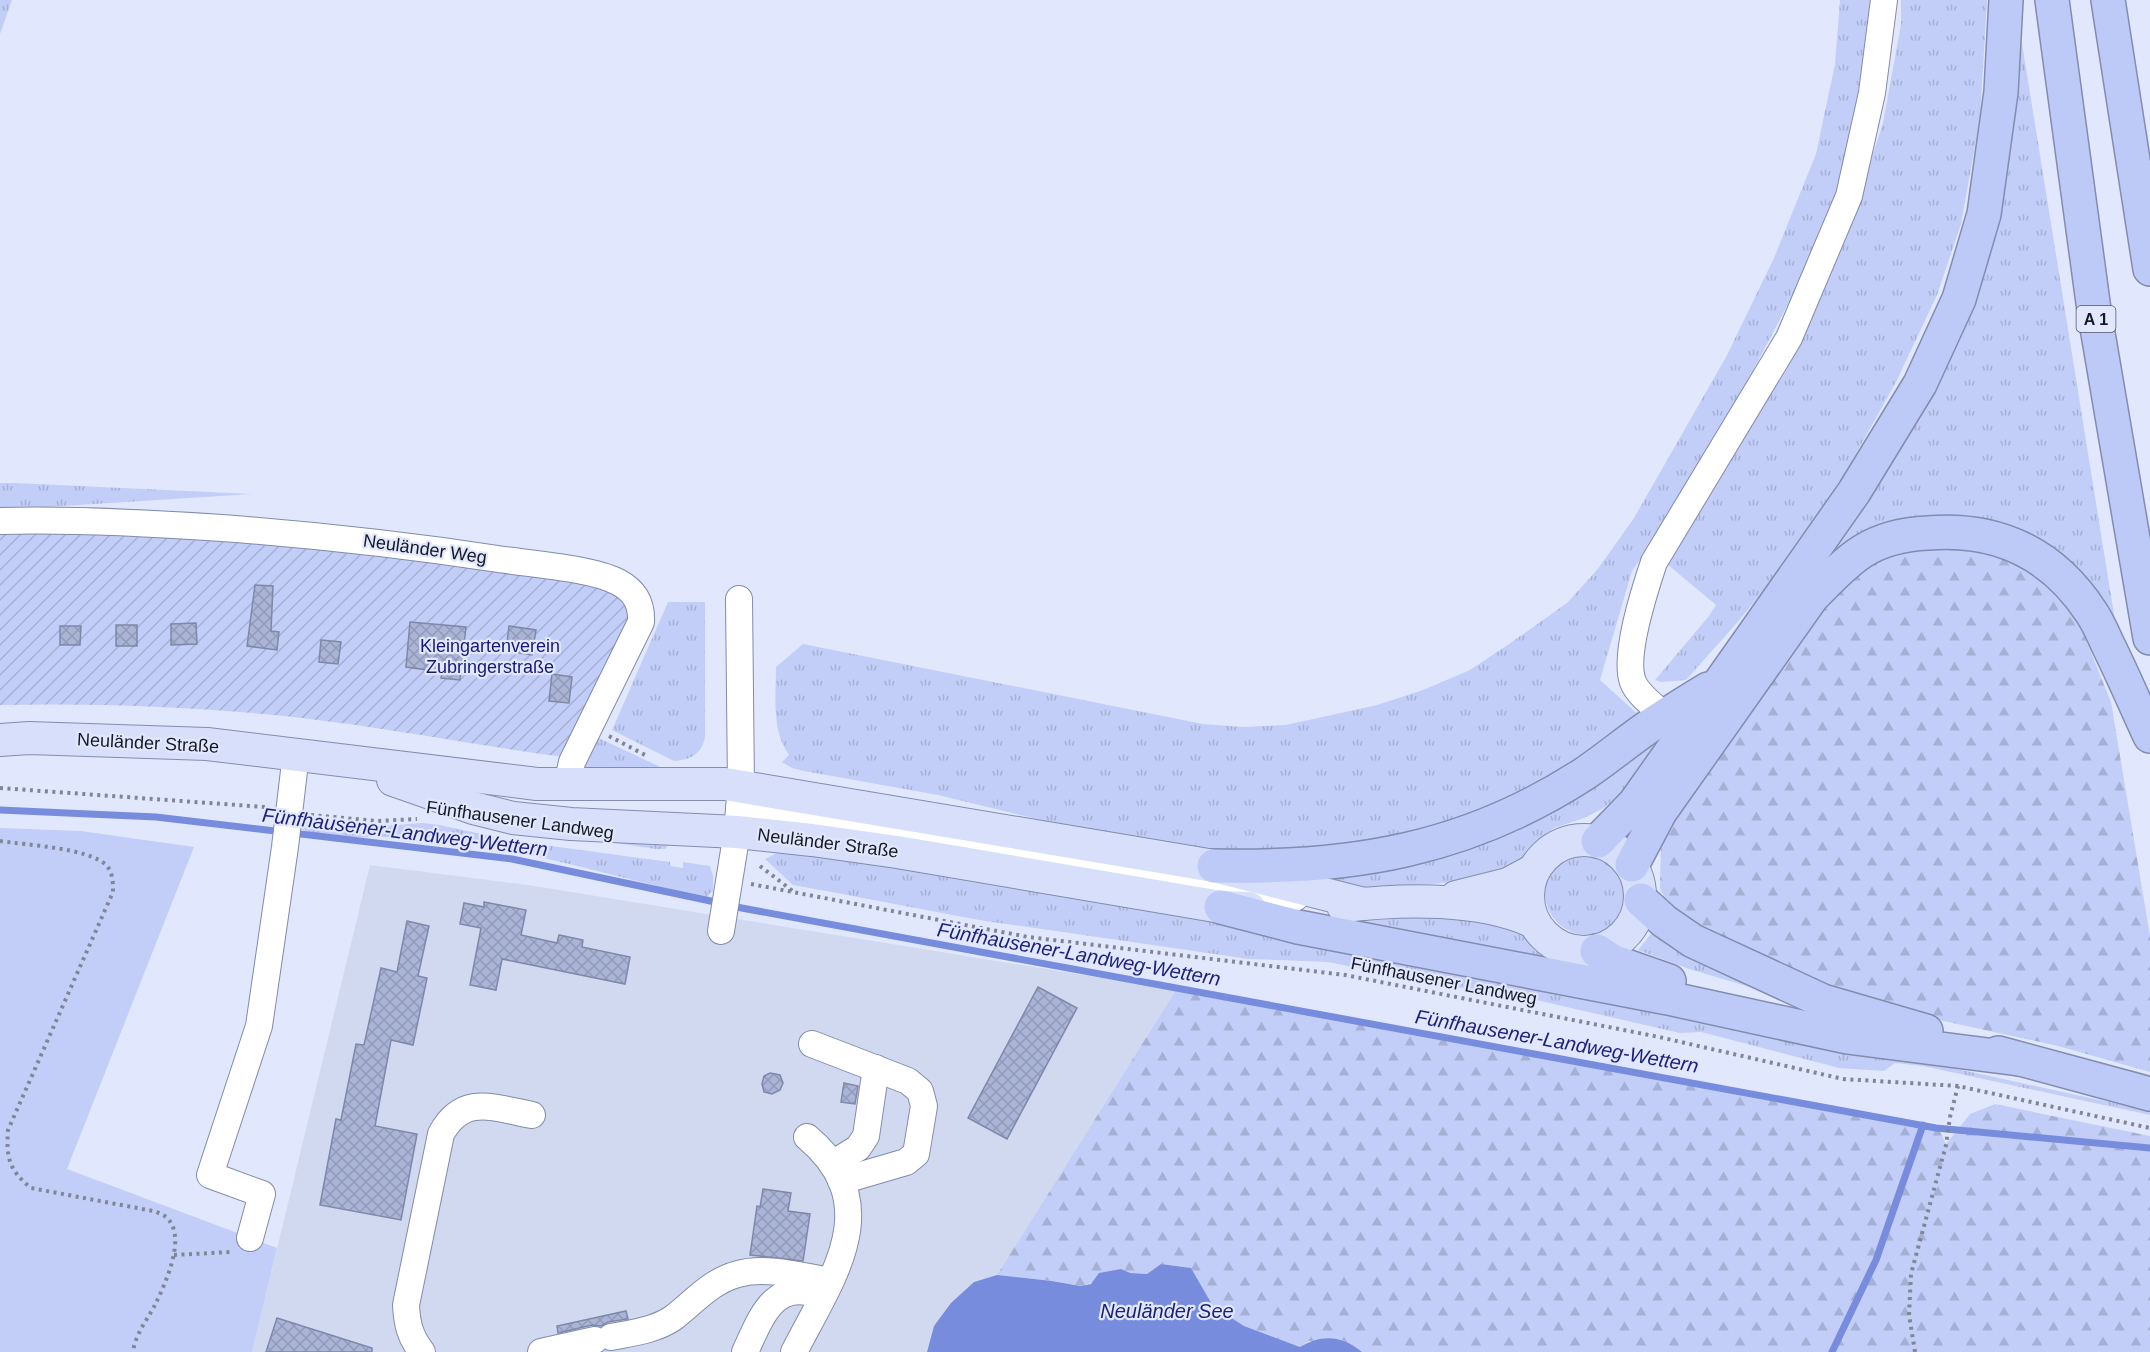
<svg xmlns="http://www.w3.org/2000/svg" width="2150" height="1352" viewBox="0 0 2150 1352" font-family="Arial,sans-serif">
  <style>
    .built { fill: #d1d9f1 }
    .grass { fill: url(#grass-tufts) }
    .forest { fill: url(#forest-firs) }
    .park { fill: #c2cef7 }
    .garden { fill: url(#garden-furrows) }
    .water { fill: #788cdd }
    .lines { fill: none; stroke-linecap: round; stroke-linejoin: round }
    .stream { stroke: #788cdd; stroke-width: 7 }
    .building { fill: url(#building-cross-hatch); stroke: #7e88a8; stroke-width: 1.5 }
    .minor-casing { stroke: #818bab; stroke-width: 28 }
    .major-casing { stroke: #838cae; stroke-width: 34 }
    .highway-casing { stroke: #838cae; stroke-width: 36 }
    .path { stroke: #818697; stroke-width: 4; stroke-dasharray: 3 4.5; stroke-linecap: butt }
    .minor { stroke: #fff; stroke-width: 26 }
    .major { stroke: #d7dffb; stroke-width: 32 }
    .highway { stroke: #bdcaf8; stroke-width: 33 }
    .labels { text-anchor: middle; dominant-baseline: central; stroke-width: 4.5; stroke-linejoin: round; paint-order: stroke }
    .shield { fill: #e1e8fd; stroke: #535766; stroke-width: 1.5 }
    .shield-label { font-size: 16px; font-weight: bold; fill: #161925 }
    .street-label { font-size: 18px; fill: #161925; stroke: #e1e8fd }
    .park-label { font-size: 18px; fill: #181775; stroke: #e1e8fd }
    .water-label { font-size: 20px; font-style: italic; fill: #1c1f7c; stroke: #e1e8fd }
  </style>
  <defs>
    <pattern id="grass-tufts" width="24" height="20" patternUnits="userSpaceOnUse" patternTransform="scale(1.5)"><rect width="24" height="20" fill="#c2cef7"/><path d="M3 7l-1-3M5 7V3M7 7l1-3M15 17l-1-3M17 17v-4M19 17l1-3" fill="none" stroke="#a6b0d4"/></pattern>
    <pattern id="forest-firs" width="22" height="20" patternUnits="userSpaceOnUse" patternTransform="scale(1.5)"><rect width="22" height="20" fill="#c2cef7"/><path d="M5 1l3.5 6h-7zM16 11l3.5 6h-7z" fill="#a6b0d4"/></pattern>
    <pattern id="garden-furrows" width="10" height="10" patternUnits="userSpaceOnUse" patternTransform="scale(1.5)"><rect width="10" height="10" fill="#c2cef7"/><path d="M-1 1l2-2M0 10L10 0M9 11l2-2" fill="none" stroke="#a6b0d4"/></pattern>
    <pattern id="building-cross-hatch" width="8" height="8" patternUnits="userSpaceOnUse" patternTransform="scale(1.5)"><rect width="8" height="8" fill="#aab4d6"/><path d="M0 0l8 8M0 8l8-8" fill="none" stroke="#929ab8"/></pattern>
  </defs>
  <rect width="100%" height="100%" fill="#e1e8fd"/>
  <path class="built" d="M 370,865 L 528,885 L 1176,990 L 997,1275 L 974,1282 L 934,1326 L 927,1352 L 252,1352 Z"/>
  <g class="grass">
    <path d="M 0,0 L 12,0 L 0,34 Z"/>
    <path d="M 1840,0 L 1873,0 L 1858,114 L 1839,188 L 1799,283 L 1738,399 L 1664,526 L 1632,571 L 1600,680 L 1642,718 L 1557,777 L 1409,842 L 1228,854 L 1110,834 L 1049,822 L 938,795 L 804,771 L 792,768 L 782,762 L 789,755 C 771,730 776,696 776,667 L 803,644 L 1203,724 L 1243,727 L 1286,725 L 1377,705 L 1423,690 L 1470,670 L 1509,644 L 1567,603 L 1597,570 L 1634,518 L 1726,357 L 1774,258 L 1816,154 L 1835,64 Z"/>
    <path d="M 1901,0 L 1987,0 L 1980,118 L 1961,224 L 1937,295 L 1896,382 L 1839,484 L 1783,567 L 1736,624 L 1686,680 L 1662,682 L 1655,680 L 1709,616 L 1716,605 L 1667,564 L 1847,232 L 1883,123 L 1901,24 Z"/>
    <path d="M 2015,0 L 2116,627 L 1809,585 L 1933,370 Z"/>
    <path d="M 0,483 L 15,483 L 252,494 L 0,510 Z"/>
    <path d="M 668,602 L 705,602 L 705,737 C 702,754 690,760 674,761 L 612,730 Z"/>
    <path d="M 1675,722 L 1625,791 L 1602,809 L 1584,818 L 1554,828 L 1534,844 L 1524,858 L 1512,866 L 1469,881 L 1431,884 L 1365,887 L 1319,880 L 1343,878 L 1394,867 Z"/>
    <path d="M 592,735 L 667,770 L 581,770 Z"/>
    <path d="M 298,821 L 384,826 L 422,823 L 440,825 L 514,841 L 670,862 L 670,866 L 683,868 L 683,862 L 710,866 L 713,876 L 713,891 L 709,894 L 708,898 C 628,880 549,856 467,843 C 447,840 427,837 408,837 C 377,836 325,841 299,828 Z"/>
    <path d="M 560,835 L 672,842 L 665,849 L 656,849 Z"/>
    <path d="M 785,849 L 1131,904 L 1797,1034 L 2150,1111 L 2150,1115 L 1923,1066 L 1895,1063 L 1884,1071 L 1839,1068 L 1701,1032 L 1680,1033 L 1536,1000 L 1438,984 L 1328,962 L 1249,959 L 979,920 L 842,894 L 793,885 L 765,859 Z"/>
    <circle cx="1587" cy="893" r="42"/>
    <path d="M 1456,914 L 1526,934 L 1546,951 L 1560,958 L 1559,967 L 1354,923 L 1362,919 Z"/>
    <path d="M 1654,930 L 1777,995 L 1689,969 L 1638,950 Z"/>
  </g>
  <g class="forest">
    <path d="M 1909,548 L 1963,548 L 1991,553 L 2014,562 L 2043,579 L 2077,618 L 2111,702 L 2150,936 L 2150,1072 L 2058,1046 L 1852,1001 L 1703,933 L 1671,910 L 1660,889 L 1661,838 L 1824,601 L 1873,563 Z"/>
    <path d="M 1176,990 L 1938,1127 L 1946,1144 L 1970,1114 L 1995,1104 L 2150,1136 L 2150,1352 L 1362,1352 L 1356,1347 L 1309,1341 L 1300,1347 L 1244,1326 L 1213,1306 L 1191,1268 L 1161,1264 L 1147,1274 L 1130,1273 L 1080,1286 L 1052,1281 L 997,1275 Z"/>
  </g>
  <path class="park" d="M 0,828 L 81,831 L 194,847 L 67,1169 L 277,1248 L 252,1352 L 0,1352 Z"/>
  <path class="garden" d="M 0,528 L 212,535 L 583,579 L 619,592 L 633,617 L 564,757 C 464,744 364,723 263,714 C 176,706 88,703 0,705 Z"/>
  <path class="water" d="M 1161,1264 L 1191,1268 L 1213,1306 L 1244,1326 L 1300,1347 C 1321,1334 1342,1335 1362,1352 L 927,1352 L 934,1326 L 951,1303 L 974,1282 L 997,1275 L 1052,1281 L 1080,1286 L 1091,1284 L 1099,1273 L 1121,1269 L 1130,1273 L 1147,1274 Z"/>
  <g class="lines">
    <g class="stream">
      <path d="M 0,810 L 156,817 L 512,859 L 720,903"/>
      <path d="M 731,906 L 1936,1128 L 2150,1148"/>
      <path d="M 1832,1352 L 1876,1260 L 1923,1125"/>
    </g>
  </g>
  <g class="building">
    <path d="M 255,585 L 273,586 L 271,631 L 279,632 L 277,650 L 247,646 Z"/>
    <path d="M 410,622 L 466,627 L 460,680 L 441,678 L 442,672 L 406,667 Z"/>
    <path d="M 196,623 L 197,644 L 171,645 L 171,624 Z"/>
    <rect x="116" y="625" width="21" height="21"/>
    <path d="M 60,626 L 81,626 L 80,645 L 60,645 Z"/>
    <path d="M 509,626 L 536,630 L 532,655 L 506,651 Z"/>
    <path d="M 321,640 L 341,642 L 338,664 L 319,662 Z"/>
    <path d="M 552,674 L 572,677 L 569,703 L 549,701 Z"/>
    <path d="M 484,902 L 526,910 L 521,935 L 557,943 L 559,935 L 583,940 L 582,947 L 630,957 L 625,984 L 502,959 L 496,990 L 470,985 L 481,928 L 460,924 L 464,903 L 484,907 Z"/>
    <path d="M 407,921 L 429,926 L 418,976 L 427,978 L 413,1045 L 391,1040 L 375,1126 L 417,1134 L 401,1220 L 320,1205 L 336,1119 L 341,1120 L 356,1044 L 364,1045 L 381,968 L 397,972 Z"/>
    <path d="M 1038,987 L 1077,1008 L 1007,1139 L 968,1118 Z"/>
    <path d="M 770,1073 L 780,1075 L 783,1083 L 780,1090 L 772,1094 L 764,1092 L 762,1084 L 764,1076 Z"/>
    <path d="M 844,1083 L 858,1086 L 855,1104 L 841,1102 Z"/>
    <path d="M 763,1189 L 791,1193 L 788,1211 L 810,1214 L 803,1261 L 750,1255 L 757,1206 L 760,1207 Z"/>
    <path d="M 626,1311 L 628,1319 L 608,1322 L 601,1326 L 592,1325 L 558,1333 L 557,1326 Z"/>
    <path d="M 277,1318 L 372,1348 L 372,1352 L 266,1352 Z"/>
  </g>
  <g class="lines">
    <defs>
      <g id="minor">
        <path d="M 0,521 C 74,519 148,523 222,528 C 315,535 406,545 498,559 C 530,564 591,568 618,582 C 635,591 642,604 641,622 L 572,762 L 567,785"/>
        <path d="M 1665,716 C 1654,706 1638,695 1633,682 C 1623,656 1645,589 1654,562 L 1789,338 L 1849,196 L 1872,93 L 1884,0"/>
        <path d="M 739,808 L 1217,888 L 1295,898"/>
        <path d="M 721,931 L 737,832 L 741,787 L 739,599"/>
        <path d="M 812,1044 L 908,1081 L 920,1091 L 924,1106 L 916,1154 L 906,1162 L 841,1181"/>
        <path d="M 832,1164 L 858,1148 L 866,1136 L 876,1068"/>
        <path d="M 250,1238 L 262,1194 L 210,1175 L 259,1026 L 285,847 L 296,754"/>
        <path d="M 611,1337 C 631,1333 656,1330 673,1318 C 694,1302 711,1281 738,1274 C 766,1266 801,1276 830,1281"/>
        <path d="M 422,1352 C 410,1337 407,1324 406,1305 L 441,1134 C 463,1093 494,1108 532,1115"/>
        <path d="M 541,1352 L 595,1340"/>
        <path d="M 745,1352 C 761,1318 774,1276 822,1297"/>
        <path d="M 794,1352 C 831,1279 888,1205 807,1137"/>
      </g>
      <g id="major">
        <path d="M 0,740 L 29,738 L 207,744 L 537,784 L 725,784 L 1214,866 L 1364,904"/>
        <path d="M 393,780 L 473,808 L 513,818 L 571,824 L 737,832 L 812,840 L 897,852 L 1221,907 L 1249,908"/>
        <circle cx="1584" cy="896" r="56"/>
        <path d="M 1456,897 L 1508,884 L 1534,870"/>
        <path d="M 1343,906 C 1402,899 1480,897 1534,922"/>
      </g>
      <g id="highway">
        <path d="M 2052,0 L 2094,310 L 2150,638"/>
        <path d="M 2108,0 L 2150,269"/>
        <path d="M 1598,841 L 1635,803 L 1755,633 L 1854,492 L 1920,384 L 1959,299 L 1984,214 L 2001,92 L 2006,0"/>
        <path d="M 1632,865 L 1660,812 L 1812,597 C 1828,581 1844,563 1863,551 C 1882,539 1906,534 1928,533 C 1998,527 2053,554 2091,612 C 2098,622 2103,634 2108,645 C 2123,675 2136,706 2150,736"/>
        <path d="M 1214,866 C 1351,869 1467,850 1584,774 C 1608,758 1630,739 1654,723 C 1672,711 1690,700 1708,689"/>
        <path d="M 1641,900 L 1664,921 L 1693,941 L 1823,1001 L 1926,1031"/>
        <path d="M 1221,907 L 1298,927 L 1668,998 L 1847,1037 L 2019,1059"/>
        <path d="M 1597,951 L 1612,961 L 1669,981"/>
        <path d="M 1998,1053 L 2150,1094"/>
      </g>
    </defs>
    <use href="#minor" class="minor-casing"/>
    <use href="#major" class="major-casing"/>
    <use href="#highway" class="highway-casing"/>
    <g class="path">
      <path d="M 609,736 L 647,756"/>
      <path d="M 0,788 L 265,807"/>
      <path d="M 311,815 L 377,821 L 417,819"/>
      <path d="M 0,841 C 26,845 89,848 106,865 C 113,872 113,883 113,892 L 8,1130 C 6,1158 9,1170 31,1188 L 153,1211 C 157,1212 162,1214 166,1217 C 188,1236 165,1284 155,1305 C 147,1320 135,1335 133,1352"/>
      <path d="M 760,866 L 794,892"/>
      <path d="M 751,884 L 1028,937 L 1345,975 L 1659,1037 L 1843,1079 L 1958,1086 L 2150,1128"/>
      <path d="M 174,1255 L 230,1252"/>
      <path d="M 1915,1352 L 1909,1315 L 1911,1274 L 1946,1145 L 1950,1117 L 1958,1086"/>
    </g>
    <use href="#minor" class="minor"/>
    <use href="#major" class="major"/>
    <use href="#highway" class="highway"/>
  </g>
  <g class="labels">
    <rect class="shield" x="2076.5" y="306" width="39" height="26" rx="4.5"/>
    <g class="shield-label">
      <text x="2096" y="319">A 1</text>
    </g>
    <g class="street-label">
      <text transform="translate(425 549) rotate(8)">Neuländer Weg</text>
      <text transform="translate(148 743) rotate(3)">Neuländer Straße</text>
      <text transform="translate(520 820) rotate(8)">Fünfhausener Landweg</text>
      <text transform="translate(828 843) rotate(7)">Neuländer Straße</text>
      <text transform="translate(1444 981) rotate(11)">Fünfhausener Landweg</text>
    </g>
    <g class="park-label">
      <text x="490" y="646">Kleingartenverein<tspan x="490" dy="21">Zubringerstraße</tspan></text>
    </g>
    <g class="water-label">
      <text transform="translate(405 832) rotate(7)">Fünfhausener-Landweg-Wettern</text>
      <text transform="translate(1079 954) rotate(10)">Fünfhausener-Landweg-Wettern</text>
      <text transform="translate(1557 1041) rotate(10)">Fünfhausener-Landweg-Wettern</text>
      <text x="1167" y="1311">Neuländer See</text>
    </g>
  </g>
</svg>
